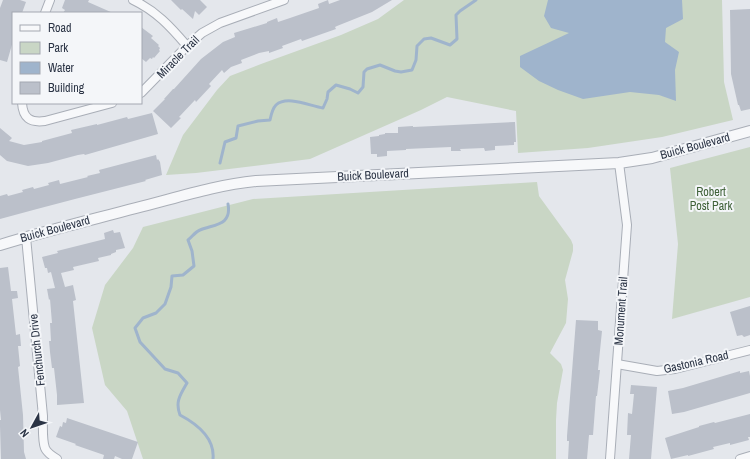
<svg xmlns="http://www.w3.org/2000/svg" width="750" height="459" viewBox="0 0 750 459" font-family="'Archivo Narrow',sans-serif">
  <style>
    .green { fill: #c9d6c5 }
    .water { fill: #9fb4cc }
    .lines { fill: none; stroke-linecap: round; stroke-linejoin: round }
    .stream { stroke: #9fb4cc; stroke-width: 3 }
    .building { fill: #bbc0ca }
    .minor-casing { stroke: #a9aeb7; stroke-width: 10 }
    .tertiary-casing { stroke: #a9aeb7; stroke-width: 12 }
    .minor { stroke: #f7f8fa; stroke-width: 8 }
    .tertiary { stroke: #f7f8fa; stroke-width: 10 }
    .labels { text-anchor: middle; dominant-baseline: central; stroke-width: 4; stroke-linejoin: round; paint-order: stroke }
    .street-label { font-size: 12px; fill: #2b3445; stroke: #f4f6f9 }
    .park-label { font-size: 12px; fill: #3f6138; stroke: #f4f6f9 }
  </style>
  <rect width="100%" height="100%" fill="#e4e7ec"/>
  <g class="green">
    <path d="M 404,0 L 722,0 L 724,82 L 733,120 L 662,137 L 588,148 L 518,153 L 516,111 L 447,97 L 421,110 L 310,159 L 196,173 L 166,175 L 183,135 L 217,90 L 230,76 L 261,64 L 341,35 L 378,19 Z"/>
    <path d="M 750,147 L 750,297 L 672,319 L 678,244 L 670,168 Z"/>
    <path d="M 537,182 L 539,196 L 571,240 L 573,245 L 573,251 L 565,280 L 568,299 L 566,323 L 550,353 L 561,364 L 563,370 L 557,403 L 556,420 L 556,459 L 143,459 L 127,411 L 105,385 L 92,328 L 105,285 L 133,248 L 143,227 L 253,199 Z"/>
  </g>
  <path class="water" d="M 548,0 L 682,0 L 683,19 L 666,28 L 665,42 L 679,52 L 675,70 L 676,101 L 659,95 L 630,92 L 583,99 L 558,90 L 539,81 L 520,67 L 520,56 L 569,33 L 551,28 L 544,16 Z"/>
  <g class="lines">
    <g class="stream">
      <path d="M 220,163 L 225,142 L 236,138 L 238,126 L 258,121 L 270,120 C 271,115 273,108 276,105 C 287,95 310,106 323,108 L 327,99 L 328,92 L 336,85 L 350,89 L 358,93 L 363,87 L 364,72 L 367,69 L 380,65 L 395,71 L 401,72 L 412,70 L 416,60 L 417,46 L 424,39 L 431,38 L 450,45 L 457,39 L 456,15 L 460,11 L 476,0"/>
      <path d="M 213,459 C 215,438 197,424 180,415 C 175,402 180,395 187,383 L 178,373 L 165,369 L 140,342 L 135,328 L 143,318 L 156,313 L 165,304 L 171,287 L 172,276 L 183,275 L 194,266 L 192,251 L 188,240 C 192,237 195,232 200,230 C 214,224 232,226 228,204"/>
    </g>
  </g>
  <g class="building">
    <path d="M 3,0 L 20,0 L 26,2 L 22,13 L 13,13 L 13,41 L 7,62 L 0,60 L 0,8 Z"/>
    <path d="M 65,0 L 89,0 L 88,2 L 113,13 L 63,13 L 65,10 L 62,8 Z"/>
    <path d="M 171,0 L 200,0 L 207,7 L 199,15 L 195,11 L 193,19 L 182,9 L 181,10 Z"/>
    <path d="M 328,0 L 329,4 L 340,0 L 392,0 L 372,12 L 337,26 L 335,27 L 336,29 L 302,41 L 301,39 L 282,46 L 283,48 L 269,53 L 269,51 L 259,53 L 241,60 L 242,63 L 231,67 L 224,73 L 222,70 L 209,84 L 211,86 L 196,102 L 195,100 L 179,117 L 181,118 L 171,128 L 153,111 L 165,99 L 164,99 L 173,89 L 174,89 L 201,59 L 223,42 L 235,37 L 234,33 L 267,23 L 267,22 L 277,18 L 278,22 L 290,18 L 319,8 L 318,4 Z"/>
    <path d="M 750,9 L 750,109 L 741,111 L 739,105 L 738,105 L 731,74 L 730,10 Z"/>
    <path d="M 141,27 L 153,36 L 151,38 L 159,45 L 158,46 L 160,48 L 159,50 L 160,51 L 154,58 L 153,57 L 152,59 L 150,58 L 146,62 L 141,58 Z"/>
    <path d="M 152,113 L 158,134 L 85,155 L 84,154 L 78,155 L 48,163 L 28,166 L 7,161 L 0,155 L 0,128 L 12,138 L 9,141 L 24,145 L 42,142 L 42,141 L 72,133 L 71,130 L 97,124 L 97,125 L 127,117 L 128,119 Z"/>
    <path d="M 515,122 L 516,142 L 514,142 L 514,145 L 495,146 L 495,150 L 485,151 L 484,148 L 460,149 L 461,151 L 451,151 L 451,147 L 406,149 L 406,150 L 387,151 L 387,156 L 377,157 L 377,154 L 371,154 L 370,137 L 379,136 L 379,135 L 385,134 L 385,133 L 398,133 L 398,127 L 413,126 L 413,127 Z"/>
    <path d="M 156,155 L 157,160 L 158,159 L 160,162 L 162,175 L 145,180 L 146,181 L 130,185 L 75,199 L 37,209 L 0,219 L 0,196 L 7,194 L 8,196 L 23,192 L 22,190 L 33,187 L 34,189 L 49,185 L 48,183 L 59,180 L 60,184 L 88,177 L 87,176 L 100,173 L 99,170 Z"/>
    <path d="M 113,230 L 114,233 L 120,232 L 125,248 L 116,250 L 116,252 L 111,254 L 111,255 L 98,258 L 99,261 L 73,267 L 74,270 L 61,273 L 65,287 L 73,285 L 76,300 L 73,301 L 84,403 L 57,405 L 57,395 L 54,368 L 52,368 L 50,352 L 49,341 L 51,341 L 50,323 L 52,323 L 50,299 L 49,300 L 47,289 L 55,288 L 51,272 L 48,273 L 47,268 L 45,268 L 42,257 L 58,253 L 57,251 L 105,239 L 104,233 Z"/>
    <path d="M 8,267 L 11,291 L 17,291 L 18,298 L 12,299 L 16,335 L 20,334 L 21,346 L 18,346 L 20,366 L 18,367 L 23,415 L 24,452 L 26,459 L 1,459 L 0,426 L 0,420 L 1,420 L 0,410 L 0,268 Z"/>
    <path d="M 750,306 L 750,335 L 744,337 L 742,335 L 737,336 L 730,312 Z"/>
    <path d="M 576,320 L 598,321 L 598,330 L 602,331 L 598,370 L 600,370 L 597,396 L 596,396 L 593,435 L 589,435 L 587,459 L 568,459 L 569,441 L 567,441 L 567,436 Z"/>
    <path d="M 740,371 L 740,373 L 749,371 L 750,376 L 750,393 L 684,412 L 672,414 L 668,391 L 683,388 Z"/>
    <path d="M 631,385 L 657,387 L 651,459 L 629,459 L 631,435 L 627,435 L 628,413 L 632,414 L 634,394 L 630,394 Z"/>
    <path d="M 750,414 L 750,437 L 748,437 L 749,440 L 730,445 L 730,443 L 713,447 L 714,449 L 688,456 L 688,455 L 671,459 L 665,438 L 699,427 L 699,426 L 714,422 L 715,423 Z"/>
    <path d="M 67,418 L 138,442 L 132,459 L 122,459 L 115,456 L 114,459 L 103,459 L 104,455 L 75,445 L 76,444 L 56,437 L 60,426 L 62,427 L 63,422 L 66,423 Z"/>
  </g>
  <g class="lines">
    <defs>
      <g id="minor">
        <path d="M 133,0 C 156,11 170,26 187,46"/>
        <path d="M 45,13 L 50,0"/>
        <path d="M 141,93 L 187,46 L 202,33 L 220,23 L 284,0"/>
        <path d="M 22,103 C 23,118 30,123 45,121 L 112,103"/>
        <path d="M 26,237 L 43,416 C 43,425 42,440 45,448 C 47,453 52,456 57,459"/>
        <path d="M 617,364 L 657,371 L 675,369 L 750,350"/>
        <path d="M 610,459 L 627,225 L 619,163"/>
        <path d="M 740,459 L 750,456"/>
      </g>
      <path id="tertiary" d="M 0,245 C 45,231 91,220 136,208 C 176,198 215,185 256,181 L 619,163 L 652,158 L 750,131"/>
    </defs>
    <use href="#minor" class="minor-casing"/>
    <use href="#tertiary" class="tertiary-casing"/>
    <use href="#minor" class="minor"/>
    <use href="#tertiary" class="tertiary"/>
  </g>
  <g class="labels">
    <g class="street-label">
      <text transform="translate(178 57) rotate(-45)">Miracle Trail</text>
      <text transform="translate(695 146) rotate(-15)">Buick Boulevard</text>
      <text transform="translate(373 175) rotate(-3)">Buick Boulevard</text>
      <text transform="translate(55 229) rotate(-15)">Buick Boulevard</text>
      <text transform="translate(621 311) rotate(-86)">Monument Trail</text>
      <text transform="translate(37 350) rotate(-96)">Fenchurch Drive</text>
      <text transform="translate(696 362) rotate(-13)">Gastonia Road</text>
    </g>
    <g class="park-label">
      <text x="711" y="192">Robert<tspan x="711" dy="14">Post Park</tspan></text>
    </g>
  </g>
  <rect x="12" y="12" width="130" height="92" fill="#f4f6f9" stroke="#a4a8b1"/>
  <rect x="20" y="25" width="20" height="6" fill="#f7f8fa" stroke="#a4a8b1"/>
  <text x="48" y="32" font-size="12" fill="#2b3445">Road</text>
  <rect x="20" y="42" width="20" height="12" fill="#c9d6c5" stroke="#a4a8b1"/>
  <text x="48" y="52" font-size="12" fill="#2b3445">Park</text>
  <rect x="20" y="62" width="20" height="12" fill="#9fb4cc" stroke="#a4a8b1"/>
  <text x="48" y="72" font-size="12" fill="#2b3445">Water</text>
  <rect x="20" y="82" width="20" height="12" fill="#bbc0ca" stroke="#a4a8b1"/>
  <text x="48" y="92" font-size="12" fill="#2b3445">Building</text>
  <g transform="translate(32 427) rotate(230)" stroke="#f4f6f9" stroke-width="3" paint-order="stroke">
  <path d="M0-3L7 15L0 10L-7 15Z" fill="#2b3445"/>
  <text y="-6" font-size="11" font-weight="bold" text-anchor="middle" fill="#2b3445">N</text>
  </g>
</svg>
